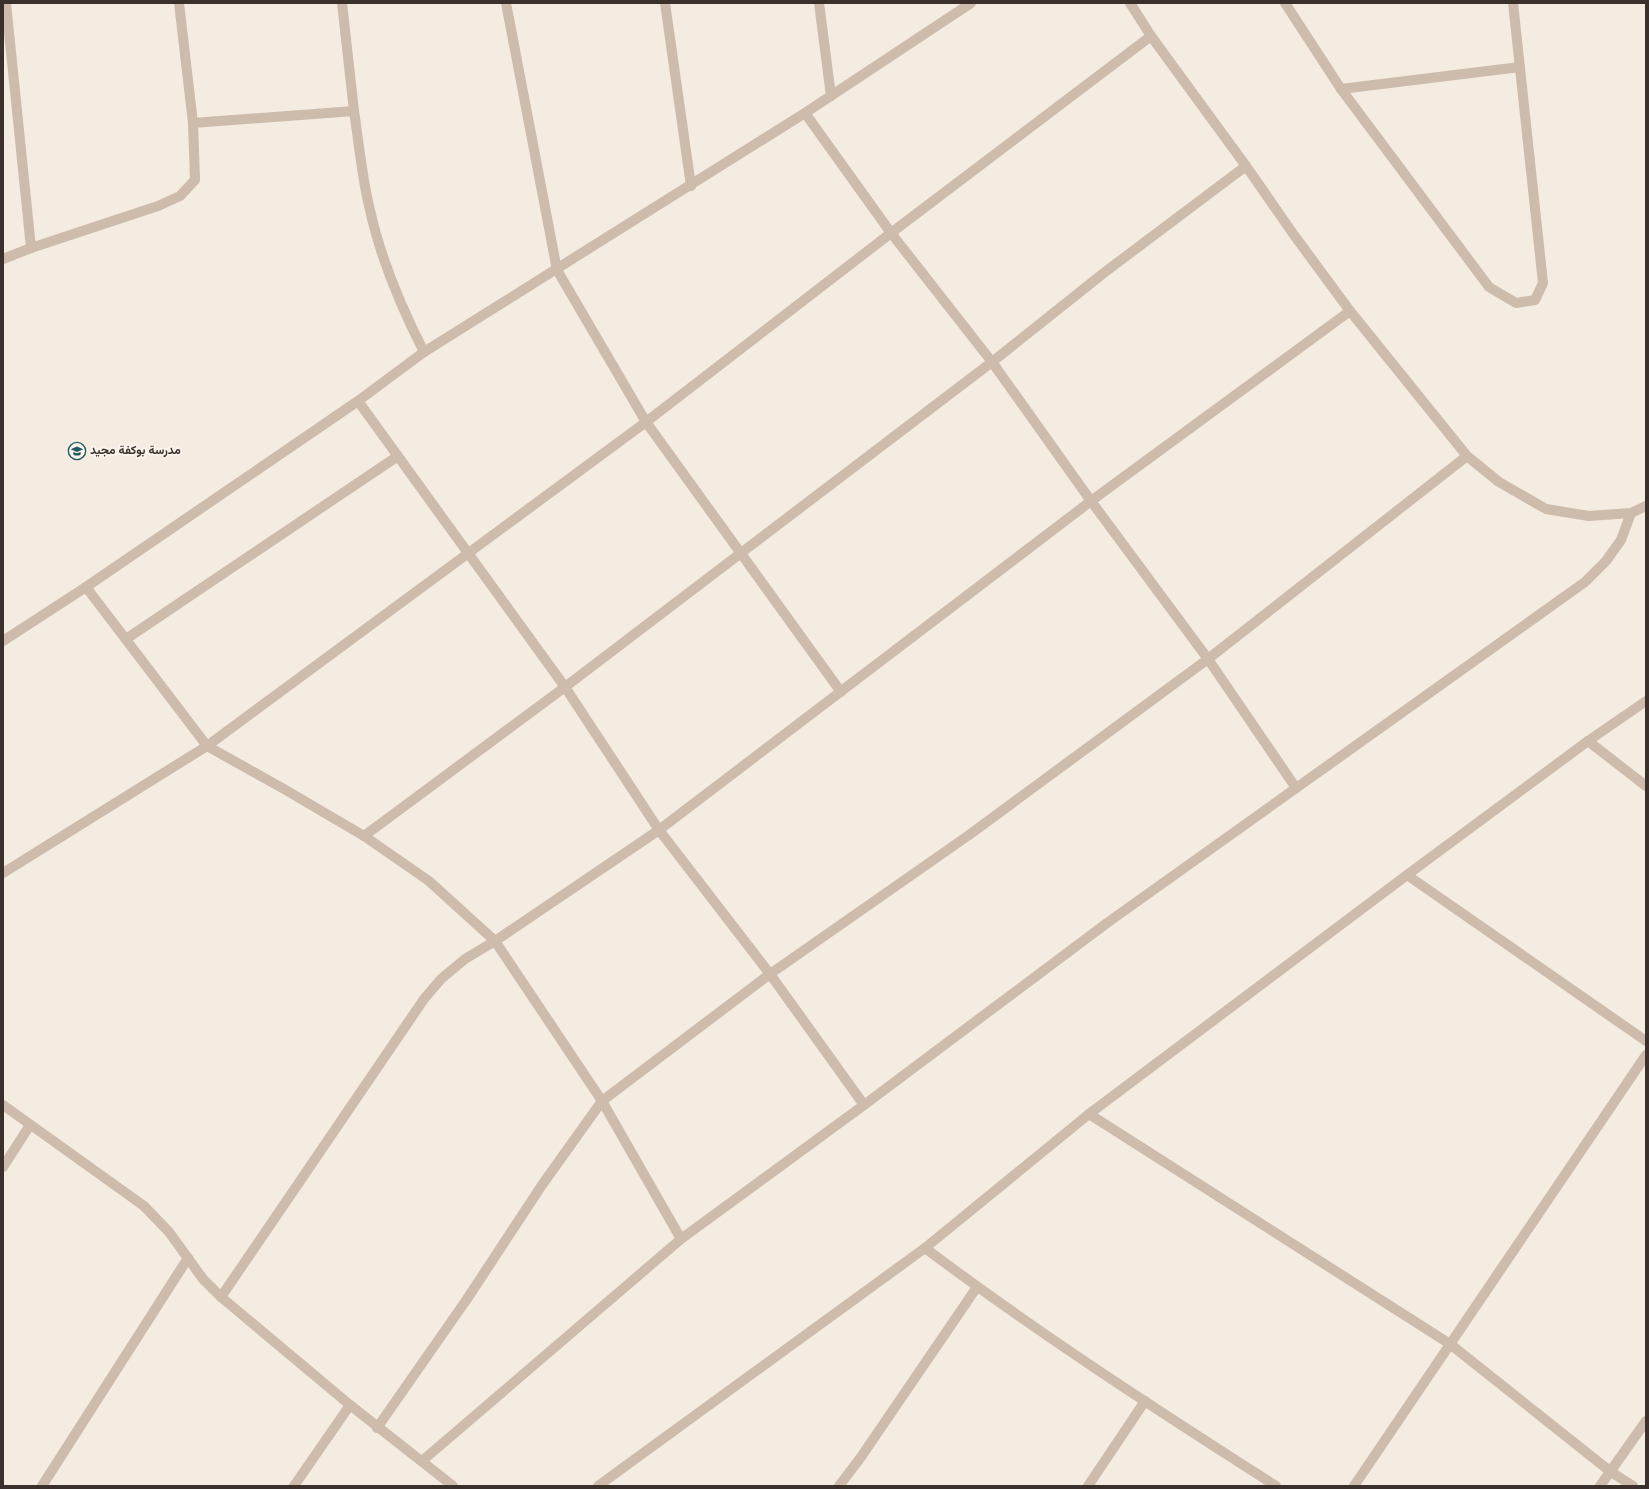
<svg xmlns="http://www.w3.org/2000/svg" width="1649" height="1489" viewBox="0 0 1649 1489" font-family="Overpass,Vazirmatn,sans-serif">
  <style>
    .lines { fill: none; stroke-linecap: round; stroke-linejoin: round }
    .street { stroke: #cdbbac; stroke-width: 10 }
    .labels { text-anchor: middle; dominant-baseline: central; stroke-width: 3.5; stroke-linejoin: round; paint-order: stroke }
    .poi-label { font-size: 12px; font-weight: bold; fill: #3b302b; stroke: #fbf5ee; text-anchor: start }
  </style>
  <rect width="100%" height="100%" fill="#f4ebe1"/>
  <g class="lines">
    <g class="street">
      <path d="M 6,3 L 31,248"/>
      <path d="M 342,3 L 354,111"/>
      <path d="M 506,3 L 557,270 L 646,422 L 841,692"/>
      <path d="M 665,3 L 691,186"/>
      <path d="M 819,3 L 831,96"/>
      <path d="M 1130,3 L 1151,36 L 1246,166 L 1294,235 L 1350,311 L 1467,456 L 1499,482 L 1546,509 L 1589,516 L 1631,513 L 1646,506"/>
      <path d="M 1285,3 L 1341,89 L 1489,287 L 1516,303 L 1535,300 L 1543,283 L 1513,3"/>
      <path d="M 1341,89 L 1520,67"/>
      <path d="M 805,113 L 891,233 L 992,362 L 1091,501 L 1208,659 L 1296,788"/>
      <path d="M 193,123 L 354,111 C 359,144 362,178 370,210 C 381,260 401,307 424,352"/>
      <path d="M 3,259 L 31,248 L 158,206 L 180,196 L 195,180 L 193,123 L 179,3"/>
      <path d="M 358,401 L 565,687 L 659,830 L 770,974 L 864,1105"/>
      <path d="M 86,587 L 207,746 L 284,789 L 364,836 L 429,881 L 495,941 L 602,1101 L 681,1239"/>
      <path d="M 126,639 L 398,456"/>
      <path d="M 3,641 L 86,587 L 358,401 L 424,352 L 805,113 L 971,3"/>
      <path d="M 1588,741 L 1646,786"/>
      <path d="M 364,836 L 565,687 L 741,553 L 992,362 L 1105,272 L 1246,166"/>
      <path d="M 3,873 L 207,746 L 646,422 L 891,233 L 1151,36"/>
      <path d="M 1407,875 L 1646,1041"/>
      <path d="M 3,1105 L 144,1206 L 169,1232 L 203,1279 L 221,1297 L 350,1405 L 453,1486"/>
      <path d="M 1089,1114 L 1450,1344 L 1611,1472 L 1633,1486"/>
      <path d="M 3,1167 L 30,1125"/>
      <path d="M 925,1248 C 1038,1333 1157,1410 1276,1486"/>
      <path d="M 221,1297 L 424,999 L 441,979 L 465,959 L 495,941 L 659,830 L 1091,501 L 1350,311"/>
      <path d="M 377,1428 L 467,1299 L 542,1185 L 602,1101 L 770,974 L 969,835 L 1208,659 L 1467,456"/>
      <path d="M 422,1461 L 681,1239 L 864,1105 L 1107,923 L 1585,582 L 1606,561 L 1621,540 L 1631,513"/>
      <path d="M 42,1486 L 188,1258"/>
      <path d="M 294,1486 L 350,1405"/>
      <path d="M 598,1486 L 925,1248 L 1089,1114 L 1407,875 L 1588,741 L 1646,701"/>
      <path d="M 839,1486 L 861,1457 L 977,1287"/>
      <path d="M 1088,1486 L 1145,1401"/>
      <path d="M 1354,1486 L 1646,1055"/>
      <path d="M 1600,1486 L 1646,1421"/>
    </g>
  </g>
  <defs>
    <symbol id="school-ring" viewBox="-11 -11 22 22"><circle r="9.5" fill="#fbf5ee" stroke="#1f5a5e" stroke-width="1.5"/><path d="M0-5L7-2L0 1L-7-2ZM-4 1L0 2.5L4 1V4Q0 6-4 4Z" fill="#1f5a5e"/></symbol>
  </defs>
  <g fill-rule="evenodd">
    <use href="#school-ring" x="67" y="441" width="20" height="20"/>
  </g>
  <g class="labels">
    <g class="poi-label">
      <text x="90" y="451">مدرسة بوكفة مجيد</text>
    </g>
  </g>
  <rect width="1649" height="1489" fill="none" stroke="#3b302b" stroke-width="8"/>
</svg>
